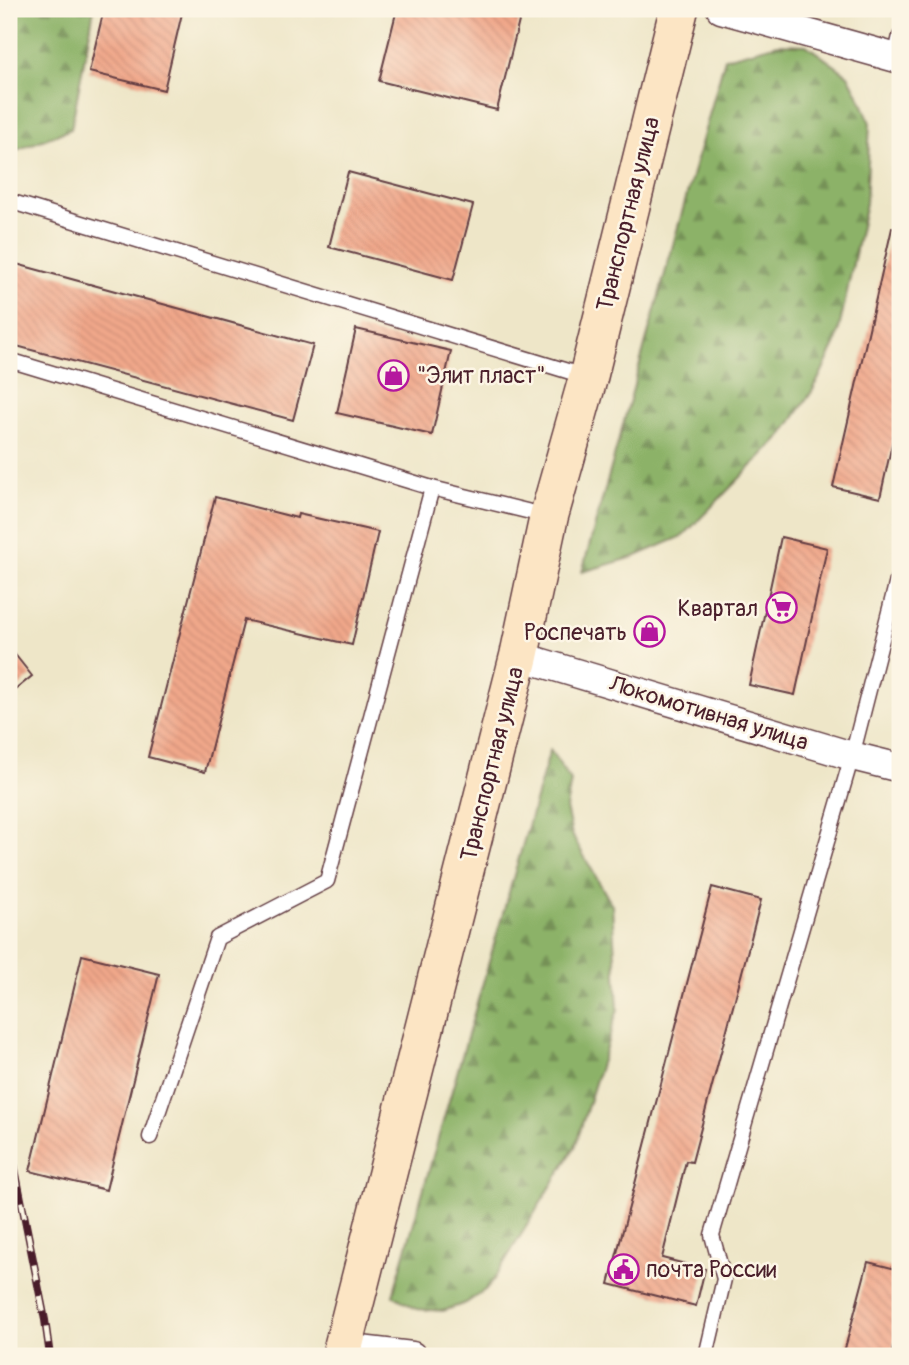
<svg xmlns="http://www.w3.org/2000/svg" width="909" height="1365" viewBox="0 0 909 1365" font-family="Pangolin,sans-serif">
  <style>
    .forest { fill: url(#forest-firs); stroke: #6b684a; stroke-width: 2 }
    .building { fill: url(#building-back-hatch) }
    .lines { fill: none; stroke-linecap: round; stroke-linejoin: round }
    .lane-casing { stroke: #633d43; stroke-width: 17 }
    .street-casing { stroke: #633d43; stroke-width: 31 }
    .secondary-casing { stroke: #633d43; stroke-width: 41 }
    .lane { stroke: #fff; stroke-width: 14 }
    .street { stroke: #fff; stroke-width: 28 }
    .secondary { stroke: #fce5c4; stroke-width: 38 }
    .rail-casing { stroke: #4a1f2b; stroke-width: 8 }
    .rail { stroke: #fcf5e5; stroke-width: 5; stroke-dasharray: 16; stroke-linecap: butt }
    .labels { text-anchor: middle; dominant-baseline: central; stroke-width: 5; stroke-linejoin: round; paint-order: stroke }
    .street-label { font-size: 23px; fill: #4a1f2b; stroke: #fcf5e5 }
    .poi-label { font-size: 23px; fill: #4a1f2b; stroke: #fcf5e5; text-anchor: start }
  </style>
  <defs>
    <pattern id="forest-firs" width="22" height="20" patternUnits="userSpaceOnUse" patternTransform="scale(1.75)"><rect width="22" height="20" fill="#8cb268"/><path d="M5 1l3.5 6h-7zM16 11l3.5 6h-7z" fill="#749056"/></pattern>
    <pattern id="building-back-hatch" width="6" height="6" patternUnits="userSpaceOnUse" patternTransform="scale(1.75)"><rect width="6" height="6" fill="#f0a78a"/><path d="M-1 5l2 2M0 0l6 6M5-1l2 2" fill="none" stroke="#cf8f77"/></pattern>
  </defs>
  <rect width="100%" height="100%" fill="#fcf5e5"/>
  <filter id="ink" filterUnits="userSpaceOnUse"><feTurbulence type="fractalNoise" baseFrequency=".0143" numOctaves="2"/><feDisplacementMap in="SourceGraphic" scale="14" xChannelSelector="R" yChannelSelector="G"/><feConvolveMatrix kernelMatrix="1 2 1 2 8 2 1 2 1" color-interpolation-filters="sRGB"/></filter>
  <filter id="wash" filterUnits="userSpaceOnUse"><feTurbulence type="fractalNoise" baseFrequency=".00686" numOctaves="4" result="noise"/><feDisplacementMap in="SourceGraphic" scale="28" xChannelSelector="R" yChannelSelector="G"/><feGaussianBlur stdDeviation="1.57" result="paint"/><feColorMatrix in="noise" values="0 0 0 0 0 0 0 0 0 0 0 0 0 0 0 0 0 1.4 0 .05"/><feComposite in="paint" operator="in"/></filter>
  <g filter="url(#wash)">
    <rect width="100%" height="100%" fill="#eee6c8"/>
    <g class="forest">
      <path d="M 9,9 L 94,9 L 71,129 L 9,153 Z"/>
      <path d="M 778,44 L 806,45 L 848,75 L 861,100 L 870,123 L 866,203 L 836,343 L 813,390 L 783,434 L 683,536 L 634,557 L 582,572 L 725,58 Z"/>
      <path d="M 550,750 L 571,781 L 566,808 L 572,835 L 612,905 L 618,1009 L 575,1147 L 489,1287 L 466,1303 L 443,1311 L 416,1309 L 393,1295 Z"/>
    </g>
    <g id="blocks">
      <g class="building">
        <path d="M 104,9 L 183,9 L 164,90 L 89,72 Z"/>
        <path d="M 397,9 L 522,9 L 497,110 L 379,81 Z"/>
        <path d="M 348,172 L 473,205 L 453,280 L 329,247 Z"/>
        <path d="M 892,228 L 900,229 L 900,408 L 880,498 L 833,487 Z"/>
        <path d="M 9,262 L 313,345 L 293,420 L 9,344 Z"/>
        <path d="M 356,329 L 451,351 L 432,435 L 337,413 Z"/>
        <path d="M 215,497 L 297,518 L 298,514 L 378,532 L 352,645 L 244,620 L 205,772 L 148,757 Z"/>
        <path d="M 781,537 L 827,548 L 795,695 L 749,685 Z"/>
        <path d="M 9,647 L 32,676 L 9,695 Z"/>
        <path d="M 712,887 L 761,900 L 692,1162 L 686,1161 L 662,1258 L 705,1269 L 696,1306 L 609,1284 Z"/>
        <path d="M 82,955 L 159,974 L 106,1190 L 30,1171 Z"/>
        <path d="M 868,1262 L 900,1270 L 900,1321 L 891,1356 L 843,1356 Z"/>
      </g>
    </g>
  </g>
  <g filter="url(#ink)">
    <use href="#blocks" fill-opacity="0" stroke="#633d43" stroke-width="2"/>
    <g class="lines">
      <defs>
        <g id="lane">
          <path d="M 895,57 L 900,36"/>
          <path d="M 9,201 L 587,377"/>
          <path d="M 9,360 L 432,488 L 547,516"/>
          <path d="M 150,1137 L 217,938 L 327,881 L 432,488"/>
          <path d="M 706,1356 L 724,1279 L 712,1235 L 852,756 L 900,569"/>
        </g>
        <g id="street">
          <path d="M 721,9 L 900,59"/>
          <path d="M 519,656 L 852,756 L 900,768"/>
          <path d="M 343,1348 L 412,1356"/>
        </g>
        <path id="secondary" d="M 341,1356 L 519,656 L 549,516 L 588,378 L 679,9"/>
      </defs>
      <use href="#lane" class="lane-casing"/>
      <use href="#street" class="street-casing"/>
      <use href="#secondary" class="secondary-casing"/>
      <use href="#lane" class="lane"/>
      <use href="#street" class="street"/>
      <use href="#secondary" class="secondary"/>
      <defs>
        <path id="rail" d="M 9,1139 L 45,1320 L 50,1356"/>
      </defs>
      <use href="#rail" class="rail-casing"/>
      <use href="#rail" class="rail"/>
    </g>
  </g>
  <defs>
    <symbol id="shop-ring" viewBox="-11 -11 22 22"><circle r="9.5" fill="#fcf5e5" stroke="#b5179e" stroke-width="1.5"/><path d="M-5-2.5h2.3a2.7 3.5 0 0 1 5.4 0H5L5.5 6h-11ZM-1.5-2.5h3a1.5 2.3 0 0 0-3 0Z" fill="#b5179e"/></symbol>
    <symbol id="supermarket-ring" viewBox="-11 -11 22 22"><circle r="9.5" fill="#fcf5e5" stroke="#b5179e" stroke-width="1.5"/><path d="M-6-5.5h2.5l.6 2H6L4.5 2H-2.5L-4.4-4H-6ZM-1.5 3.2a1.3 1.3 0 1 0 .1 0ZM3 3.2a1.3 1.3 0 1 0 .1 0Z" fill="#b5179e"/></symbol>
    <symbol id="civic-ring" viewBox="-11 -11 22 22"><circle r="9.5" fill="#fcf5e5" stroke="#b5179e" stroke-width="1.5"/><path d="M-.6-6.5H3V-4.5H.6V-3L4-1V1h2V6H-6V1h2V-1L-.6-3ZM-1.2 2.5V6h2.4V2.5Z" fill="#b5179e"/></symbol>
  </defs>
  <g fill-rule="evenodd">
    <use href="#shop-ring" x="376" y="358" width="35" height="35"/>
    <use href="#supermarket-ring" x="764" y="590" width="35" height="35"/>
    <use href="#shop-ring" x="632" y="614" width="35" height="35"/>
    <use href="#civic-ring" x="606" y="1252" width="35" height="35"/>
  </g>
  <g class="labels">
    <g class="street-label">
      <text transform="translate(628 214) rotate(-76)">Транспортная улица</text>
      <text transform="translate(709 713) rotate(17)">Локомотивная улица</text>
      <text transform="translate(492 764) rotate(-76)">Транспортная улица</text>
    </g>
    <g class="poi-label">
      <text x="417" y="375">"Элит пласт"</text>
      <text x="758" y="608" text-anchor="end">Квартал</text>
      <text x="627" y="632" text-anchor="end">Роспечать</text>
      <text x="646" y="1269">почта России</text>
    </g>
  </g>
  <rect width="909" height="1365" fill="none" stroke="#fcf5e5" stroke-width="35"/>
</svg>
